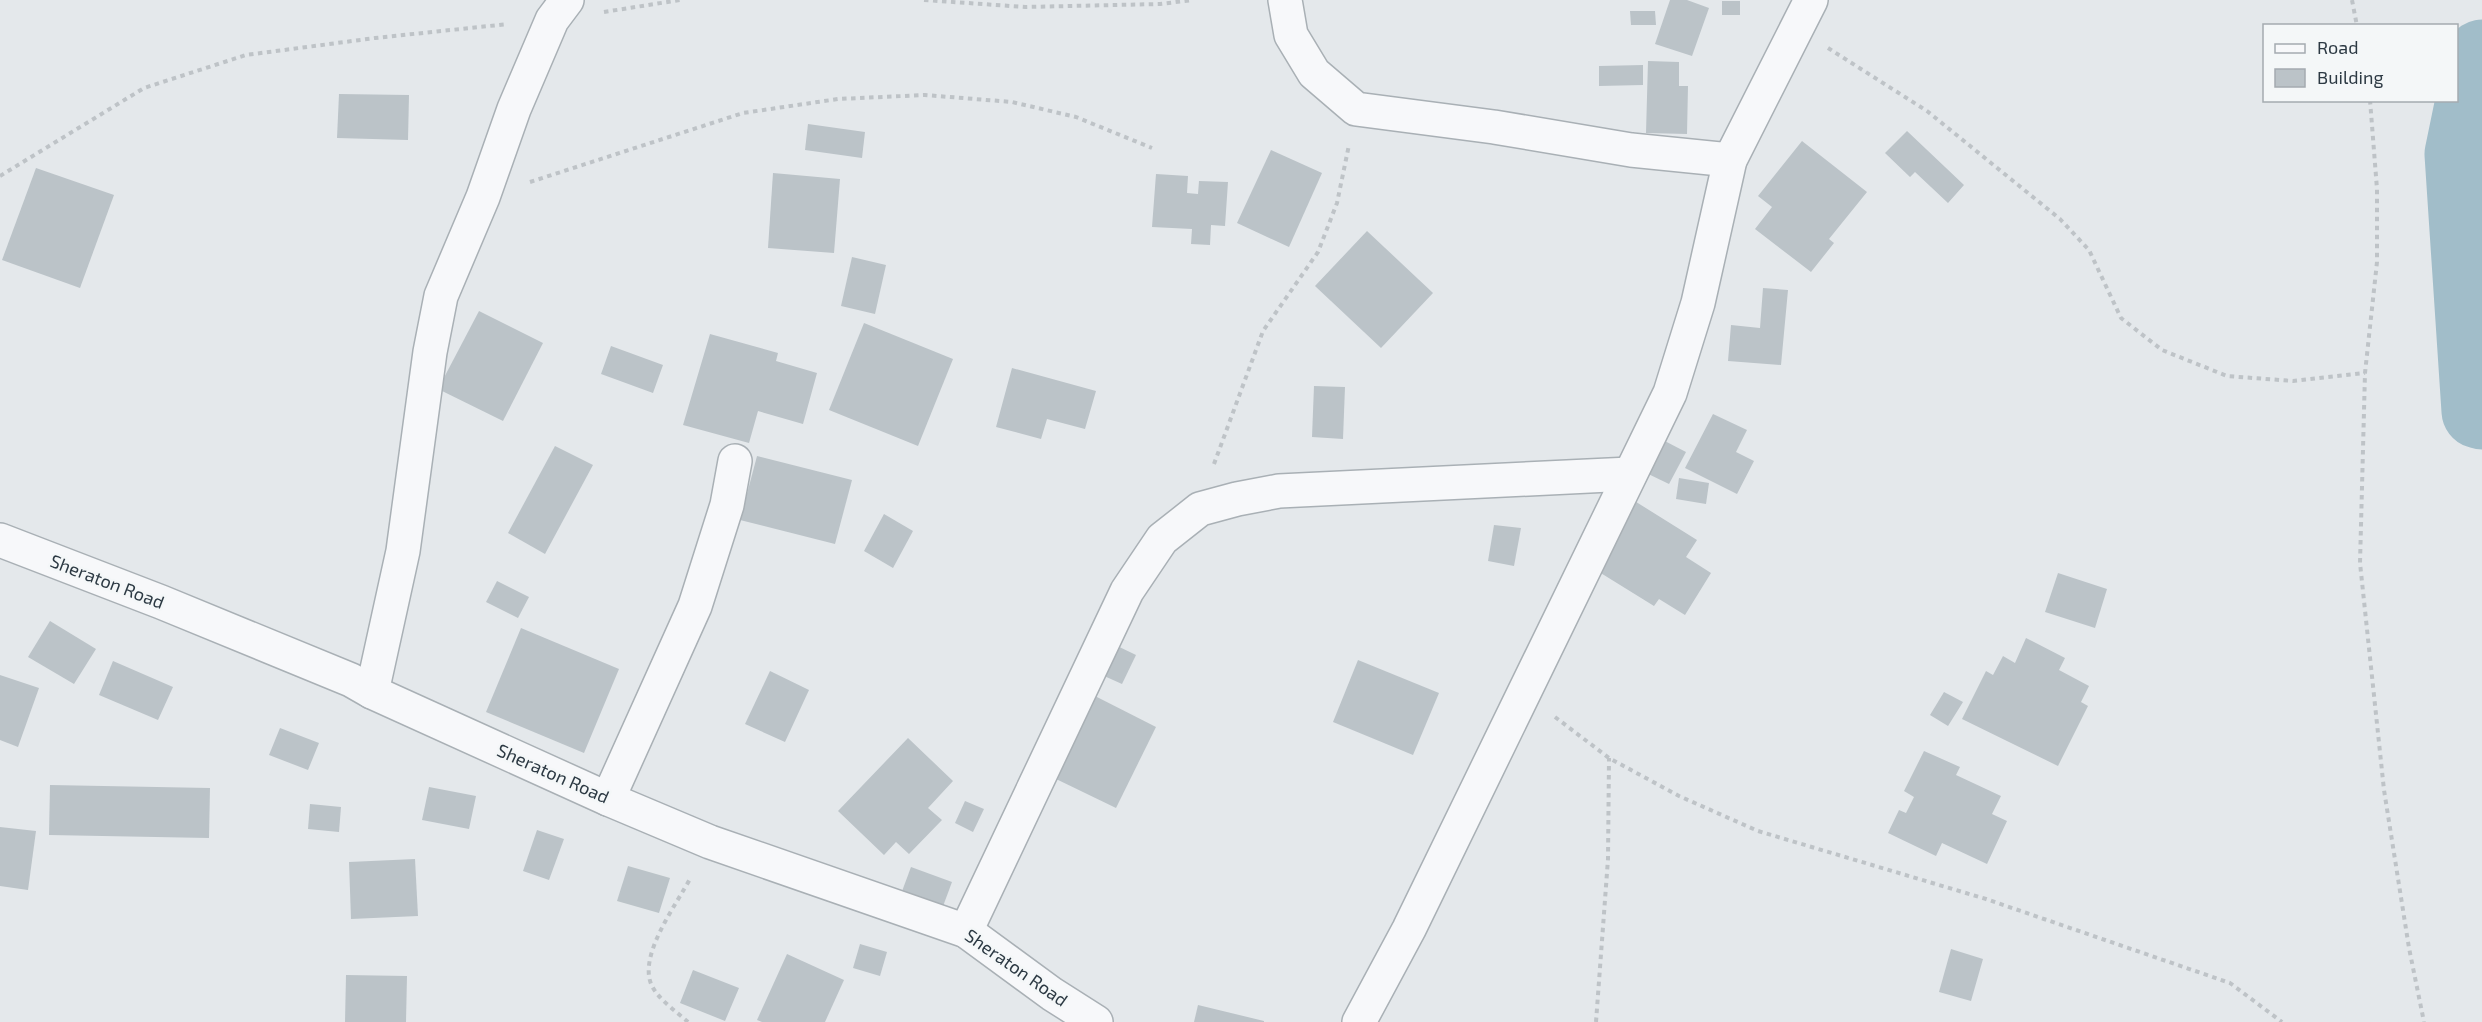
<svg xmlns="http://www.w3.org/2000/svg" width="2482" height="1022" viewBox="0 0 2482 1022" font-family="'Exo 2',sans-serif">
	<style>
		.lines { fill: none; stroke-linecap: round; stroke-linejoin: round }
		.river { stroke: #a1bdc9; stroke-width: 75 }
		.building { fill: #bbc3c8 }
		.minor-casing { stroke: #a9b0b5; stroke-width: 36 }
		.path { stroke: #bec3c7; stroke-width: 4; stroke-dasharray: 4.5 4.5; stroke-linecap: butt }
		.minor { stroke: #f7f8fa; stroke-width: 33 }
		.labels { text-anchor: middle; stroke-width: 5; stroke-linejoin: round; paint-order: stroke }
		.street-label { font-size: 18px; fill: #2c3943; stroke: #f4f7f8 }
	</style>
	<rect width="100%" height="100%" fill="#e4e8eb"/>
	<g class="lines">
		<polyline class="river" points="2482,57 2462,154 2479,411 2482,412"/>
	</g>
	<g class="building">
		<polygon points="1670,0 1687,0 1709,8 1692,56 1655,44"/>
		<rect x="1722" y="1" width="18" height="14"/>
		<polygon points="1630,11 1655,11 1656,25 1631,25"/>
		<polygon points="1648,61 1679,62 1679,86 1688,86 1687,134 1646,133"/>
		<polygon points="1643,65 1643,85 1599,86 1599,66"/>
		<polygon points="339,94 409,95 408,140 337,138"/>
		<polygon points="808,124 865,132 862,158 805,150"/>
		<polygon points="1907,131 1964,185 1948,203 1915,172 1910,177 1885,153"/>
		<polygon points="1802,141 1867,192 1829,239 1834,243 1811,272 1755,229 1772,207 1758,196"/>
		<polygon points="1271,150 1322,173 1289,247 1237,223"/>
		<polygon points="36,168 114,195 80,288 2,260"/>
		<polygon points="773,173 840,179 834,253 768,248"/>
		<polygon points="1156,174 1188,176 1187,193 1198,194 1199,181 1228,182 1225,226 1211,225 1210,245 1191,244 1192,229 1152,227"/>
		<polygon points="1367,231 1433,293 1381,348 1315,286"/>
		<polygon points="852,257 886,265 875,314 841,306"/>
		<polygon points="1763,288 1788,290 1781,365 1728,361 1731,325 1760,328"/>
		<polygon points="479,311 543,343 503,421 438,389"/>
		<polygon points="864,323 953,359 918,446 829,410"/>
		<polygon points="710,334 778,353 776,361 817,373 803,424 758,411 749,443 683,425"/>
		<polygon points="611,346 663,365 653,393 601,374"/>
		<polygon points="1012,368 1096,391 1085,429 1047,419 1041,439 996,427"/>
		<polygon points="1314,386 1345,387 1343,439 1312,437"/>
		<polygon points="1713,414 1747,430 1736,452 1754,461 1737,494 1685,468"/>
		<polygon points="1657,437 1686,452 1669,484 1640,470"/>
		<polygon points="555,446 593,465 545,554 508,533"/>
		<polygon points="757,456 852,480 835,544 740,520"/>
		<polygon points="1679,478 1709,483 1706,504 1676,499"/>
		<polygon points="1633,500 1697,540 1686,557 1711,573 1685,615 1659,599 1654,606 1591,567"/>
		<polygon points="884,514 913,531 893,568 864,551"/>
		<polygon points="1494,525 1521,528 1514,566 1488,561"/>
		<polygon points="2058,573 2107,589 2095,628 2045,612"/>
		<polygon points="497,581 529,597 518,618 486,602"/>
		<polygon points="50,621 96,649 74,684 28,657"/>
		<polygon points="521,628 619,669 584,753 486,712"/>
		<polygon points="2026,638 2065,658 2059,670 2089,686 2081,702 2088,706 2058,766 1962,719 1986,671 1993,675 2003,656 2015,663"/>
		<polygon points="1107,641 1136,655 1122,684 1093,671"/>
		<polygon points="1358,660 1439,693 1413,755 1333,722"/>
		<polygon points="113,661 173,687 158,720 99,695"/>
		<polygon points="770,671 809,690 785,742 745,724"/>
		<polygon points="0,675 39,688 18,747 0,740"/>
		<polygon points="1944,692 1963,702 1948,726 1930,715"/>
		<polygon points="1095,696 1156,727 1116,808 1054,778"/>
		<polygon points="280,728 319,743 308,770 269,755"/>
		<polygon points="908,738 953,781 928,808 942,820 909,854 896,842 884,855 838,811"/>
		<polygon points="1924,751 1960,767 1956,775 2001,796 1992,814 2007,821 1987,864 1942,843 1936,856 1888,833 1899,810 1906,813 1914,797 1904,791"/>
		<polygon points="50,785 210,788 209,838 49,835"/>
		<polygon points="429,787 476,796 469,829 422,820"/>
		<polygon points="965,801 984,809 973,832 955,823"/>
		<polygon points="310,804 341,807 339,832 308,829"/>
		<polygon points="0,827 36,831 28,890 0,886"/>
		<polygon points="537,830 564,839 549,880 523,871"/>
		<polygon points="415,859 418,916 351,919 349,862"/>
		<polygon points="628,866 670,878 659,913 617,901"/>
		<polygon points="911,867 952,882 942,909 901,894"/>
		<polygon points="860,944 887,952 880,976 853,968"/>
		<polygon points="1951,949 1983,959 1971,1001 1939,992"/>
		<polygon points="787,954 844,980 825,1022 762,1022 757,1020"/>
		<polygon points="693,970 739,988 725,1021 680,1003"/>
		<polygon points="346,975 407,976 406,1022 345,1022"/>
		<polygon points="1198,1005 1264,1021 1264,1022 1194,1022"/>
	</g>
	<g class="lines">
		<g class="minor-casing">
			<g id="minor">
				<polyline points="1285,0 1291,35 1314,73 1356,109 1494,127 1631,150 1730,160"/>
				<polyline points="0,540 161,602 351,680 372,692 608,799 710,842 966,931 1052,994 1096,1022"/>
				<polyline points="372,692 403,551 430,352 441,296 483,197 514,109 552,20 567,0"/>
				<polyline points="608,799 695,606 727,505 735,461"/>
				<polyline points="966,931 1127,591 1162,539 1200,509 1237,499 1279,491 1630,474"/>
				<polyline points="1359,1022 1409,929 1670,393 1698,303 1730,160 1811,0"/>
			</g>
		</g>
		<g class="path">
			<polyline points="924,0 1025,7 1160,4 1193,0"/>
			<polyline points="2352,0 2357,26"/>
			<polyline points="604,12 680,0"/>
			<polyline points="1828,48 1927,111 2060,219 2089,250 2121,318 2162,350 2227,376 2293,381 2365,373"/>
			<polyline points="2370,100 2377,189 2377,262 2365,373 2360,563 2384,790 2409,948 2424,1022"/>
			<polyline points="0,176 144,88 246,55 375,38 508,24"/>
			<polyline points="530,182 743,113 838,99 925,95 1012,102 1076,117 1152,148"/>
			<polyline points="1214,464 1263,331 1318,252 1337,203 1349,145"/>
			<polyline points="1555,717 1609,758 1679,796 1758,831 1986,899 2230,983 2282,1022"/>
			<path d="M 688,1022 C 677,1012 659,1000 652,986 C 637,956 677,904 691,877"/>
			<polyline points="1596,1022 1608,859 1609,758"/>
		</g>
		<use href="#minor" class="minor"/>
	</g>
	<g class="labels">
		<g class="street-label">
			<text transform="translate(107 582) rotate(21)" y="6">Sheraton Road</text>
			<text transform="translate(553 774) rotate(24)" y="6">Sheraton Road</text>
			<text transform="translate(1016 968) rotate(35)" y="6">Sheraton Road</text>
		</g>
	</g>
	<rect x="2263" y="24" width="195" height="78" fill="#f4f7f8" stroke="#a4abb0" stroke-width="1.5"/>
	<rect x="2275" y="44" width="30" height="9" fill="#f7f8fa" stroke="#a4abb0" stroke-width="1.5"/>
	<text x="2317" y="54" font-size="18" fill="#2c3943">Road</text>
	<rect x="2275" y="69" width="30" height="18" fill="#bbc3c8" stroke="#a4abb0" stroke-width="1.5"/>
	<text x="2317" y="84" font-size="18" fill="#2c3943">Building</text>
</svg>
